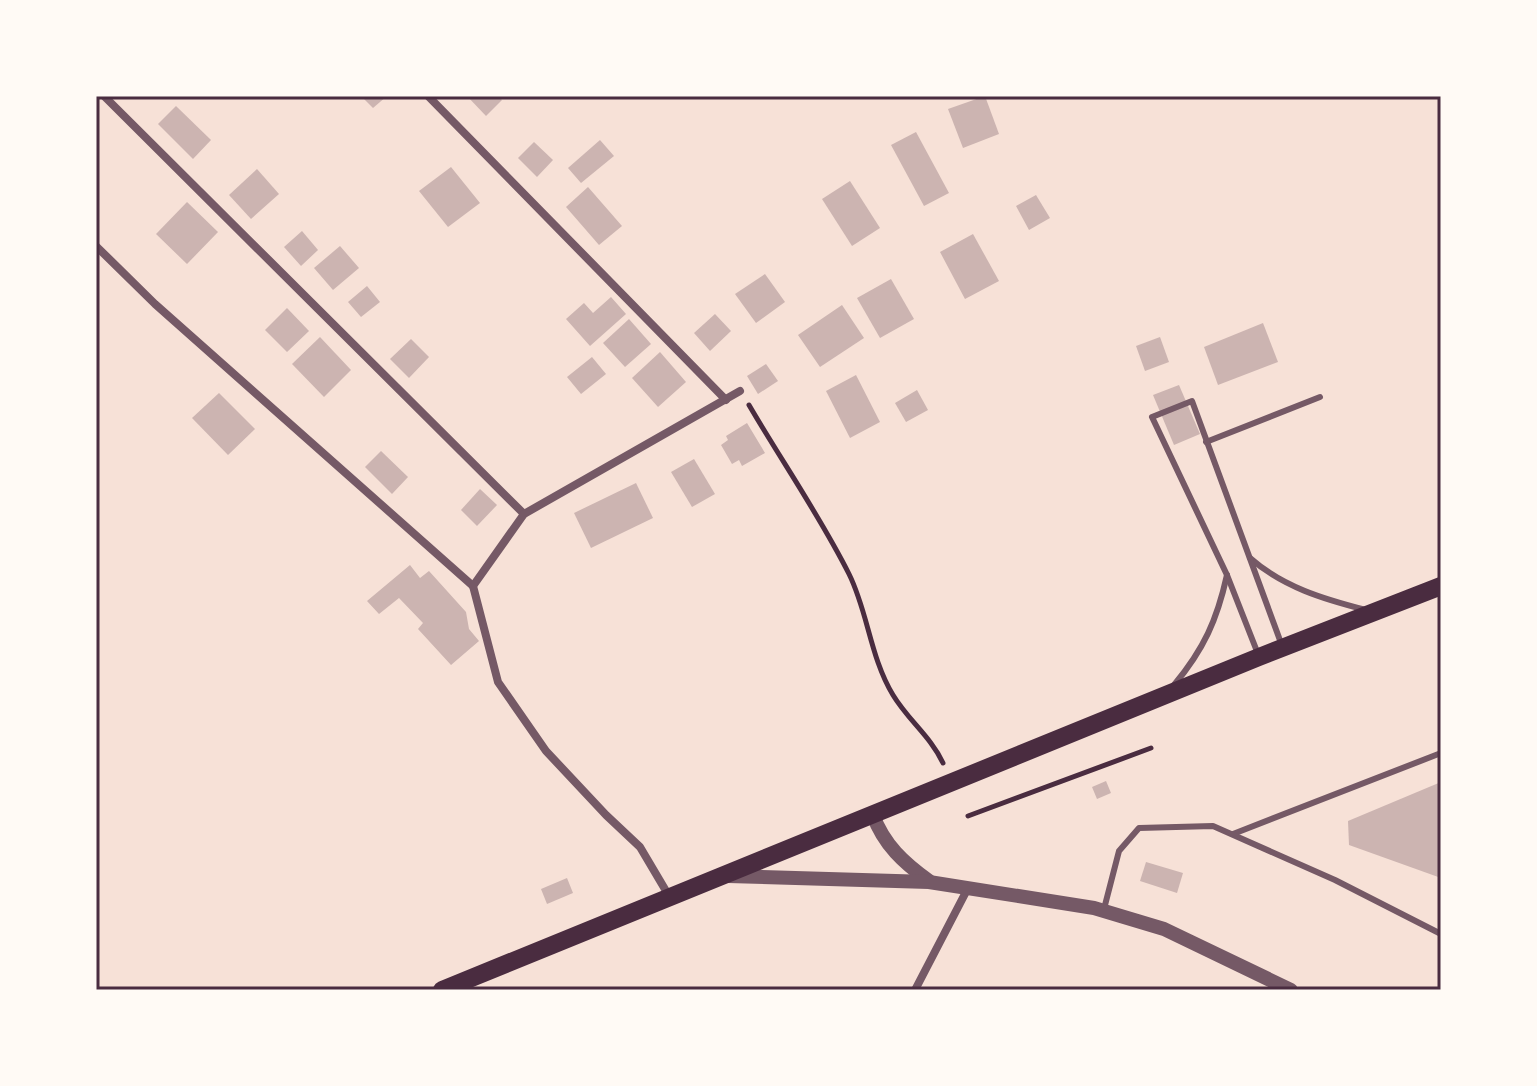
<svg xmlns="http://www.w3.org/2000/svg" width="1537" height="1086" viewBox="0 0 1537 1086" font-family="Rubik,sans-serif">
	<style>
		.building { fill: #ccb4b1 }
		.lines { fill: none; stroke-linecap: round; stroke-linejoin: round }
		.path { stroke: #4a2c40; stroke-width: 5 }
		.service { stroke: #755966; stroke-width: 6 }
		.minor { stroke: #755966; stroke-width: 8 }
		.tertiary { stroke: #755966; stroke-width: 14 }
		.primary { stroke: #4a2c40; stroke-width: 18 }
		.neatline { fill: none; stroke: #4a2c40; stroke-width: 3 }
	</style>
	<rect width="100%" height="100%" fill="#f7e1d7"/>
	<g class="building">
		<polygon points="361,96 387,96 373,108"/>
		<polygon points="467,96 498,96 502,100 486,116"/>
		<polygon points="985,96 999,134 963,148 948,109"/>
		<polygon points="176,106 211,140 193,159 158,124"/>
		<polygon points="916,132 949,193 924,206 891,145"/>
		<polygon points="600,140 614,156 581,183 568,168"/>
		<polygon points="534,142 553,160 537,177 518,158"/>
		<polygon points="451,167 480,203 448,227 419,191"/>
		<polygon points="257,169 279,194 251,219 229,195"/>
		<polygon points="850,181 880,228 852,246 822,199"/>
		<polygon points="588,187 622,226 599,245 566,207"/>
		<polygon points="1036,195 1050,218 1029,230 1016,206"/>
		<polygon points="187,202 218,232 187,264 156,234"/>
		<polygon points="302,231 318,250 301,266 284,247"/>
		<polygon points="973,234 999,281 965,299 940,252"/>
		<polygon points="340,246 359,268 333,290 314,268"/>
		<polygon points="765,274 785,302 756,323 735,294"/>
		<polygon points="891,279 914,319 880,338 857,298"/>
		<polygon points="367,286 380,302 361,317 348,302"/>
		<polygon points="611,297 626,314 590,346 566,319 584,303 593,313"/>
		<polygon points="842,305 864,338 820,367 798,335"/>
		<polygon points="287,308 309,331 287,352 265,330"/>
		<polygon points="715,314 731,331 710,351 694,333"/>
		<polygon points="629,319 651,344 625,367 603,343"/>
		<polygon points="1263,323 1278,362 1218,385 1204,347"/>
		<polygon points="320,337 351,370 324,397 292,364"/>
		<polygon points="1160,337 1169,362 1145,371 1136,346"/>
		<polygon points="411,339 429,357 409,378 390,359"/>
		<polygon points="660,352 686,382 658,407 632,378"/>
		<polygon points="592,357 606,374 581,394 567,377"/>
		<polygon points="766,364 778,381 758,394 747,376"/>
		<polygon points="856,375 880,422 850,438 826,391"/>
		<polygon points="1179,385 1200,434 1174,445 1153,395"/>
		<polygon points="917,390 928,410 906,422 895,403"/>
		<polygon points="219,393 255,429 228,455 192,418"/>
		<polygon points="747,423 765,453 742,466 739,460 732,464 721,445 728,440 726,436"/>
		<polygon points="381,451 408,477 392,494 365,467"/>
		<polygon points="694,459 715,494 692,507 671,472"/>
		<polygon points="636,483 653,518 591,548 574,513"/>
		<polygon points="480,489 497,505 477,526 461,510"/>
		<polygon points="410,565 420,578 429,571 466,612 469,629 479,641 451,665 418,629 423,623 399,598 379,614 367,601"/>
		<polygon points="1106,781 1111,793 1097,799 1092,787"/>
		<polygon points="1441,782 1441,878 1349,845 1348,821"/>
		<polygon points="1146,862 1183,873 1177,893 1140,881"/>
		<polygon points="567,878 573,893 547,904 541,889"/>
	</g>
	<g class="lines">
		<g class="path">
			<path d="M 749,405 C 781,460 820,516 849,574 C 868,612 870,657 893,695 C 908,720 931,737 943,763"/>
			<polyline points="968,816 1151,748"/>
		</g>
		<g class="service">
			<polyline points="1206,442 1320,397"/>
			<path d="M 1250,558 C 1283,587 1323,599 1366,610"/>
			<polyline points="1258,654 1227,575 1152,417 1192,401 1281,643"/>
			<path d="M 1174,685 C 1204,649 1217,620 1227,575"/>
			<polyline points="1233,834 1441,753"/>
			<polyline points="1104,909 1119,851 1139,828 1213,826 1335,880 1441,934"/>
		</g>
		<g class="minor">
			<polyline points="104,96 524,514"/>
			<polyline points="428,96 726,400"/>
			<polyline points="96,246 155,304 473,586"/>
			<polyline points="669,896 640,847 606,815 546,751 498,682 473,586 524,514 740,391"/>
			<polyline points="915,990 968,888"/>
		</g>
		<g class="tertiary">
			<path d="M 873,815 C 884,845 904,863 929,881"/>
			<polyline points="728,876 929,882 1094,908 1164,929 1291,990"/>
		</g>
		<polyline class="primary" points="442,990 1259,657 1441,586"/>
	</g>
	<rect width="1537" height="1086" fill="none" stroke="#fffaf5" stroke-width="196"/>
	<rect x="98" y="98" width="1341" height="890" class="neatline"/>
</svg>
